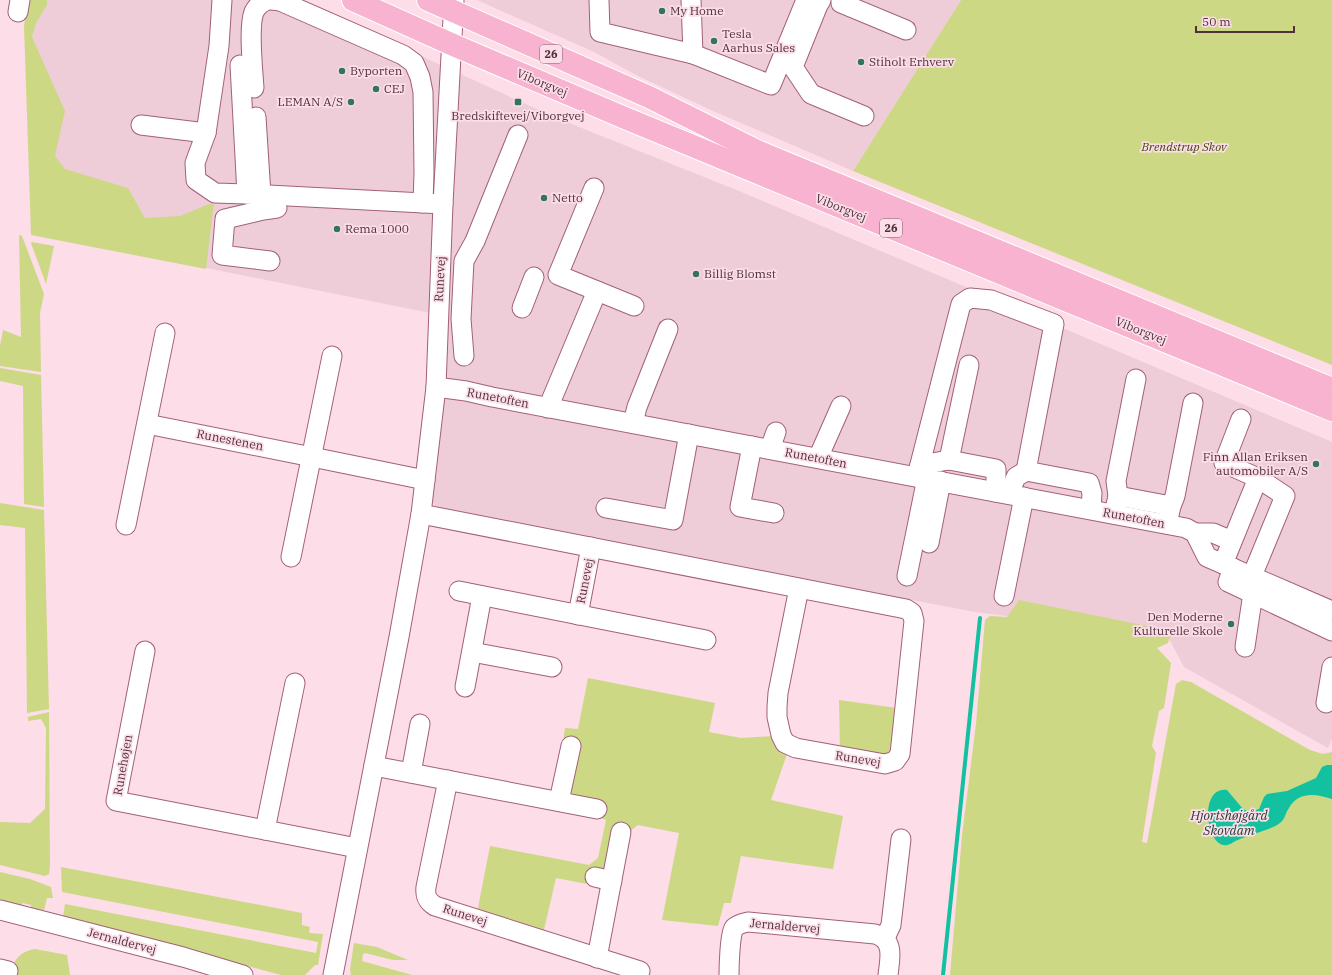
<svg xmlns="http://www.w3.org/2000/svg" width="1332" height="975" viewBox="0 0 1332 975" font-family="'IBM Plex Serif',serif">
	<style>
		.built { fill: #eecdd9 }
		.green { fill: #cdd884 }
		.water { fill: #13c1a1 }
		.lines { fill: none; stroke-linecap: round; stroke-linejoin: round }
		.stream { stroke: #13c1a1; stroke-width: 4 }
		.minor-casing { stroke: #a35f7a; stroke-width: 21 }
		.major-casing { stroke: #fff; stroke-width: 24 }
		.minor { stroke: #fff; stroke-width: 19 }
		.major { stroke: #f7b3cf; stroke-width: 22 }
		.poi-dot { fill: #327363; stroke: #fcdde8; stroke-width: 1.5 }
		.labels { text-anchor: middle; stroke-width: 3.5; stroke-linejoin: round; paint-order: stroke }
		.shield { fill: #fcdde8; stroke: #836570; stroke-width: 1 }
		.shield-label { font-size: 11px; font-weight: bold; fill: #4f313d }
		.poi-label { font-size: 12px; fill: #4f313d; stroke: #fcdde8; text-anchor: start }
		.street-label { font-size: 12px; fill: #4f313d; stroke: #fcdde8 }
		.park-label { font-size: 12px; font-style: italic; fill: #404508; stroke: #fcdde8 }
		.water-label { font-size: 13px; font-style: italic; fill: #1c3a32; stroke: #fcdde8 }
	</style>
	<rect width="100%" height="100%" fill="#fcdde8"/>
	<g class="built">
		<polygon points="31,0 299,0 554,117 739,191 1332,442 1332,739 1328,748 1184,667 1168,637 975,612 438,509 431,501 445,316 38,234"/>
		<polygon points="477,0 961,0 853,171 713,111 638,76 594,52"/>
	</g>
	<g class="green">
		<polygon points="28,0 47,0 47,5 36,23 32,37 65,111 55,156 65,169 128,188 145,218 180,216 214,202 206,269 31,235 24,26"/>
		<polygon points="961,0 1332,0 1332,365 853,171"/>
		<polygon points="19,235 22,236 44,294 40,313 41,372 0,366 0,346 3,330 21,337"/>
		<polygon points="32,242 54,246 46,284 31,243"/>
		<polygon points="0,368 41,375 44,507 24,504 23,386 0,381"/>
		<polygon points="0,503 44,510 49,709 27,713 25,528 0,525"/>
		<polygon points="1019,600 1172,631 1168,643 1157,648 1171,663 1164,708 1159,711 1152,746 1156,753 1142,842 1147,843 1176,684 1182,680 1191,682 1310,750 1323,754 1332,752 1332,975 950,975 962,836 976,724 985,620 990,616 1007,617"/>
		<polygon points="588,678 715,703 709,732 741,738 772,736 787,754 771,800 843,816 833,869 741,856 731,903 724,903 718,926 662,920 679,833 638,825 629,832 607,872 592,885 556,878 543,934 477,913 490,846 589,865 598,858 606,820 599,817 575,797 568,788 563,741 565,728 578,729"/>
		<polygon points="839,700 897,708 892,758 840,749"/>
		<polygon points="49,712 50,867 49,874 45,876 0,865 0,822 30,823 45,809 46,728 41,719 28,721 28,717"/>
		<polygon points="61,867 302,913 302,925 310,927 309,933 323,934 318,965 315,965 305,975 281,975 63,917 65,904 316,953 318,942 62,892"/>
		<polygon points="0,872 30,879 51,887 53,898 47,898 44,910 31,908 31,905 22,903 22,905 17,904 16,906 0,902"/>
		<polygon points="354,943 377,947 408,960 393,960 365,953 363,954 362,961 412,975 351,975 350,969"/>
		<path d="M 35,949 L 67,955 L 70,975 L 10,975 C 14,959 19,952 35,949 Z"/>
	</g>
	<path class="water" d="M 1327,765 L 1332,765 L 1332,799 C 1316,794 1299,791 1289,808 C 1285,813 1286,818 1280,823 C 1273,829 1248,835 1238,840 C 1234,841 1230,845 1227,845 C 1206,849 1198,786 1227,790 L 1243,809 L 1250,812 L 1259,809 L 1264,797 L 1267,794 L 1287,791 L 1316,778 L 1322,767 Z"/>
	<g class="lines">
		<polyline class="stream" points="943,975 980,618"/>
		<g class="minor-casing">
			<g id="minor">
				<polyline points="272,0 280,1 403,55 414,63 420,77 423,92 424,173 423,203"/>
				<polyline points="599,0 600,32 693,54 771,85 806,0"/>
				<polyline points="691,0 693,54"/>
				<polyline points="821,0 818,5 793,67 811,94 864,116"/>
				<polyline points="841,0 841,3 906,30"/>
				<polyline points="18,12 20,0"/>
				<polyline points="240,65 247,194 443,204"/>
				<path d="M 254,88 C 253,71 248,27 254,12 C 257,6 262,2 268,0"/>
				<polyline points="256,117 261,195"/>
				<polyline points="141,125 206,133 219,46 222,0"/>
				<polyline points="206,133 195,163 196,180 215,193 247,194"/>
				<polyline points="594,188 558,275 634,306"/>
				<polyline points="270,261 222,255 225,219 263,210 277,208"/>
				<polyline points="522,308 534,277"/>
				<polyline points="464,356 461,319 464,261 475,241 518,135"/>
				<polyline points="436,387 466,391 492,397 1186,528 1195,533 1207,557 1332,611"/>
				<polyline points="548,408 597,291"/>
				<polyline points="633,423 637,407 668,329"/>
				<polyline points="147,424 312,457 425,480"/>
				<polyline points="752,446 740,507 774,513"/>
				<polyline points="770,449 776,432"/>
				<polyline points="818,458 841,406"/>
				<polyline points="949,460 969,365"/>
				<polyline points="920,465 949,460 996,469 996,492"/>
				<polyline points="917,476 961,304 970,298 991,300 1054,324 1026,471"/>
				<polyline points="1009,494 1016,477 1026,471 1089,483 1092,493 1091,509"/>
				<polyline points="1118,496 1171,506"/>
				<polyline points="606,508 673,520 689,434"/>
				<polyline points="421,514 906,609 912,613 914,621 900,754 895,761 885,764 796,748 785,743 781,735 777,717 777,707 778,693 799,588"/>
				<polyline points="1114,514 1118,496 1116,481 1136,379"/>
				<polyline points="1167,524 1171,506 1175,496 1193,403"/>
				<polyline points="126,525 165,333"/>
				<polyline points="1195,533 1213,533 1232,541"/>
				<polyline points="929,543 941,481"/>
				<polyline points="291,557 332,356"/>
				<polyline points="1223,564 1258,478 1224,463 1241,419"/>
				<polyline points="1233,568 1228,582 1332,631"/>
				<polyline points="907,576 927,478"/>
				<polyline points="1252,576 1285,496 1258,478"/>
				<polyline points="459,591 706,640"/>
				<polyline points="1004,596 1024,497"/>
				<polyline points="578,615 591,547"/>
				<polyline points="1245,647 1253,593"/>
				<polyline points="145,651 116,801 357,848"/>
				<polyline points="472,652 552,667"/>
				<polyline points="465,687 482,596"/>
				<polyline points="1326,703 1332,667"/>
				<polyline points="374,766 597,809"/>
				<polyline points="411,773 420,724"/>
				<path d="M 448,780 L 426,887 C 425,896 427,901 435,906 L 640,971"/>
				<polyline points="559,801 571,746"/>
				<polyline points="265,830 295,683"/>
				<polyline points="595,877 612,881"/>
				<polyline points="0,910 183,957 243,975"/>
				<polyline points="885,938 891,925 901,839"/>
				<polyline points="597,958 621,832"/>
				<polyline points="0,969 8,971"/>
				<polyline points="333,975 399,637 421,514 436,387 443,204 454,0"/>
				<path d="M 729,975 C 729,966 730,933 734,928 C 738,924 743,923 748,922 L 875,934 C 895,940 890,958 888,975"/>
			</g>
		</g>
		<g class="major-casing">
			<g id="major">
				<polyline points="353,0 451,44 625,118 1332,410"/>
				<polyline points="428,0 649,97 757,151 1332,389"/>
			</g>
		</g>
		<use href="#minor" class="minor"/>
		<use href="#major" class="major"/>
	</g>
	<g class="poi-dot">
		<circle cx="662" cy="11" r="4"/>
		<circle cx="714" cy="41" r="4"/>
		<circle cx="861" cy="62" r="4"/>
		<circle cx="342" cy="71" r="4"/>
		<circle cx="376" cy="89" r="4"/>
		<circle cx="351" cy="102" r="4"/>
		<rect x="514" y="98" width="8" height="8" rx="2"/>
		<circle cx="544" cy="198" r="4"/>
		<circle cx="337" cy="229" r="4"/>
		<circle cx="696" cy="274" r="4"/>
		<circle cx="1316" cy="464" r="4"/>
		<circle cx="1231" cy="624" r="4"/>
	</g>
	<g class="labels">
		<g class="shield">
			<rect x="540" y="45" width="22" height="18" rx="3"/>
			<rect x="880" y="219" width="22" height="18" rx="3"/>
		</g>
		<g class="shield-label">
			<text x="551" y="58">26</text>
			<text x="891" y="232">26</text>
		</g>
		<g class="poi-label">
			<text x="670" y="15">My Home</text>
			<text x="722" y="38">Tesla<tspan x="722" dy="14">Aarhus Sales</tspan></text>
			<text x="869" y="66">Stiholt Erhverv</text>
			<text x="350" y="75">Byporten</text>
			<text x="384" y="93">CEJ</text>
			<text x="343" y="106" text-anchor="end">LEMAN A/S</text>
			<text x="518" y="120" text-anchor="middle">Bredskiftevej/Viborgvej</text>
			<text x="552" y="202">Netto</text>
			<text x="345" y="233">Rema 1000</text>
			<text x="704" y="278">Billig Blomst</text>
			<text x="1308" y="461" text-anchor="end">Finn Allan Eriksen<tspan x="1308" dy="14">automobiler A/S</tspan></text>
			<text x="1223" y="621" text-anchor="end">Den Moderne<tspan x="1223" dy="14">Kulturelle Skole</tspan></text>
		</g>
		<g class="street-label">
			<text transform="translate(542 83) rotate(23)" y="4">Viborgvej</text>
			<text transform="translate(841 208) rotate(22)" y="4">Viborgvej</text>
			<text transform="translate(440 279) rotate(-87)" y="4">Runevej</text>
			<text transform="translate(1141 331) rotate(22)" y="4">Viborgvej</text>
			<text transform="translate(498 398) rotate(11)" y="4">Runetoften</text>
			<text transform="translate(230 440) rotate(11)" y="4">Runestenen</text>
			<text transform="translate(816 458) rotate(11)" y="4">Runetoften</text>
			<text transform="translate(1134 518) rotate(11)" y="4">Runetoften</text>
			<text transform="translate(585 581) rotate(-79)" y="4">Runevej</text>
			<text transform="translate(858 759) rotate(9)" y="4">Runevej</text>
			<text transform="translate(123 765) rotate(-80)" y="4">Runehøjen</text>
			<text transform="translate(465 915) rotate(18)" y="4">Runevej</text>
			<text transform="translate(785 926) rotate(5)" y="4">Jernaldervej</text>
			<text transform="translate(122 941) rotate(15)" y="4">Jernaldervej</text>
		</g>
		<g class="park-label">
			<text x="1184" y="151">Brendstrup Skov</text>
		</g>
		<g class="water-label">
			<text x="1229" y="820">Hjortshøjgård<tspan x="1229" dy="15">Skovdam</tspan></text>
		</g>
	</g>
	<path d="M1196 26v6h98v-6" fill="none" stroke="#4f313d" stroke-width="2"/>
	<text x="1202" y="26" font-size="12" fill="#4f313d" stroke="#fcdde8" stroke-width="3" paint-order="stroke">50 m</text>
</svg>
